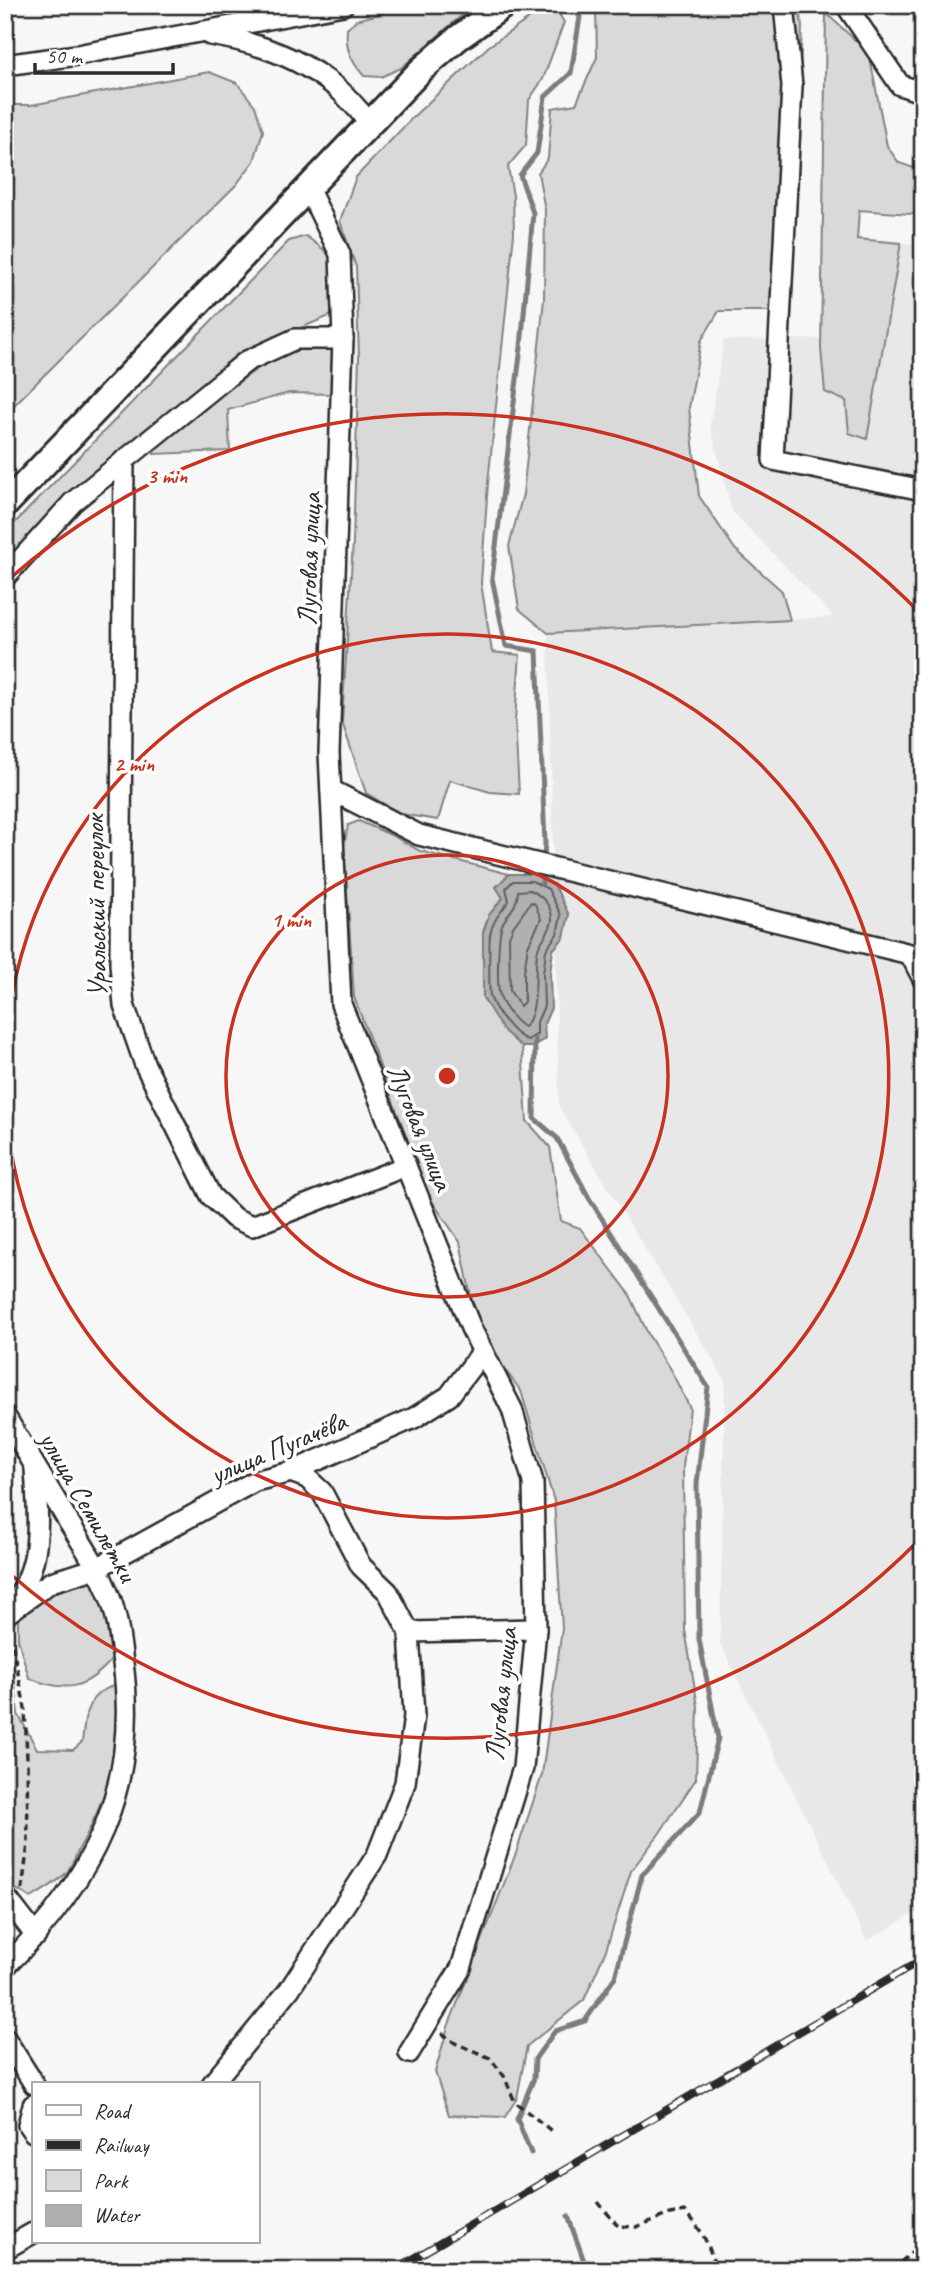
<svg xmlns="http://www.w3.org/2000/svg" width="928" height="2275" viewBox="0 0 928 2275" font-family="Caveat,sans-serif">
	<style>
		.built { fill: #e8e8e8 }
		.green { fill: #d9d9d9; stroke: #828282; stroke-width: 2 }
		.water { fill: #b0b0b0; stroke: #7b7b7b; stroke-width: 2 }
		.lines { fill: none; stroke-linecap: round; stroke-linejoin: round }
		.shore { stroke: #606060; stroke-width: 2 }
		.stream { stroke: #7b7b7b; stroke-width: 5 }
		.minor-casing { stroke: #2b2b2b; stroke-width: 24 }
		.major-casing { stroke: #2b2b2b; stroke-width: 30 }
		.path { stroke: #2b2b2b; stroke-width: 3.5; stroke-dasharray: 7 5; stroke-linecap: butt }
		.minor { stroke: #fff; stroke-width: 19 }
		.major { stroke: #fff; stroke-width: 24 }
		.rail-casing { stroke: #2b2b2b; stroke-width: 8 }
		.rail { stroke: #fff; stroke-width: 5; stroke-dasharray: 16; stroke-linecap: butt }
		.ring { fill: none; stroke: #c8321e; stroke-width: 3.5 }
		.labels { text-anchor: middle; stroke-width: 7; stroke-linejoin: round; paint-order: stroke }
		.street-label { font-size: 28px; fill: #2b2b2b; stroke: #fff }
		.centre { fill: #c8321e; stroke: #fff; stroke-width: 3.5 }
		.ring-label { font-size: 21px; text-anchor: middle; font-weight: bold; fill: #c8321e; stroke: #fff; stroke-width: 7; stroke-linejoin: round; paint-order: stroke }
	</style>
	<rect width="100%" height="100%" fill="#f7f7f7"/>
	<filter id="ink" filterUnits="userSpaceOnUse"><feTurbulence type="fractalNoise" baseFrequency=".0143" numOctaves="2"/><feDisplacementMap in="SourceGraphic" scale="14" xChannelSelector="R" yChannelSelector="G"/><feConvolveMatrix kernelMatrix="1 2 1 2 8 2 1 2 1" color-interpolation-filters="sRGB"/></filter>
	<g filter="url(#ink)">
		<polygon class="built" points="857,239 923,245 923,1908 867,1941 720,1643 725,1380 559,1107 548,633 834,617 732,511 710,425 724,340 820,339"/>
		<g class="green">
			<path d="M 415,5 L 462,5 L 462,15 L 401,68 L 381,77 L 364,76 C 351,61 345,49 347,29 L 356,20 Z"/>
			<polygon points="549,5 553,5 564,22 543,79 529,100 526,145 508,166 513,196 514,233 488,483 481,583 492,652 520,655 515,720 519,794 490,792 450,780 438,820 401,814 366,793 342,722 353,542 359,358 356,267 340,221 356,177 414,116 489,46"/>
			<polygon points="593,5 799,5 802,26 790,296 769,311 719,311 701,341 689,408 699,496 735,549 782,591 790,620 548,633 519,609 509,546 523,494 544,299 545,210 538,173 548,158 552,108 576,104 597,57 596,10"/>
			<polygon points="826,13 869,53 887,146 899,163 923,171 923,215 859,210 857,239 901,243 867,439 849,433 846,401 825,392 821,349"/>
			<polygon points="209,72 237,83 255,106 263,131 254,161 236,185 5,414 5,105 31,105"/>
			<polygon points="306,236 328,253 338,285 332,315 237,354 145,433 5,568 5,533 289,241"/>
			<polygon points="297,349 335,349 331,394 289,393 228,410 230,451 154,454 158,440 264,364"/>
			<polygon points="359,821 393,836 420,851 509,874 497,887 503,898 489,915 483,933 484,959 502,1029 522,1047 527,1121 550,1147 561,1221 580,1228 629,1293 649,1336 671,1371 690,1408 683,1467 685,1630 698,1707 696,1779 659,1834 631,1871 606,1950 584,2000 527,2046 517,2098 505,2117 449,2115 435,2072 448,2027 516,1853 542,1775 562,1628 554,1501 521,1391 489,1349 472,1302 460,1242 429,1197 354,997 344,846 348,825"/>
			<path d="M 90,1575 C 104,1601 111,1629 113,1658 C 86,1690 66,1693 29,1678 L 18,1639 L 18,1615 L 40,1595 Z"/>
			<path d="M 5,1637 L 13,1666 L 18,1714 L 37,1749 L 73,1750 L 82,1742 L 85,1718 L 93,1699 L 100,1692 L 116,1684 C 126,1737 105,1804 79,1849 C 75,1857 72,1867 66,1873 C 57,1883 42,1891 31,1898 L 13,1887 L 5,1879 Z"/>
		</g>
		<polygon class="water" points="509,874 534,874 554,884 569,915 564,937 553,950 550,974 551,1008 544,1024 545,1039 531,1047 522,1047 502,1029 483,998 483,933 489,915 503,898 496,887"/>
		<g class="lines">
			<g class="shore">
				<path d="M 513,881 L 532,881 L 548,889 L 561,915 L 557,934 L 546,950 L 543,974 L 544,1006 L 537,1022 L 537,1034 L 528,1040 C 515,1037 493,1009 490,995 C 489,989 489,942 490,935 C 492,921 501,912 509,901 L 506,888 Z"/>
				<path d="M 530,890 C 541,895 552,905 552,919 C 552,932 539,940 537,953 C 534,974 539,1014 524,1027 C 514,1021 501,1004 499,992 C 497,979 498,936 502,925 C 508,912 518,907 518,891 Z"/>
				<polygon points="531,902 535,904 541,919 528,946 524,972 524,1002 520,1006 510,991 509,937 513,927"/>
			</g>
			<g class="stream">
				<polyline points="542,883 545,843 537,651 506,646 492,578 521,347 533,213 520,175 537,153 545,97 571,73 580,17 571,5"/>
				<polyline points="531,2153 517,2119 534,2078 535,2059 555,2031 585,2021 615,1977 642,1875 700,1812 718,1738 699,1639 697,1484 708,1387 589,1198 557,1138 534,1118 535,1039"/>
				<polyline points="568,2216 584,2261 580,2270"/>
			</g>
			<g class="minor-casing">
				<g id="minor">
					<polyline points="784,5 792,86 773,460 923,490"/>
					<polyline points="846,5 900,85 921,92"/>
					<path d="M 210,35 C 256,42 299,57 336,87 C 348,97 359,111 370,123"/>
					<polyline points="5,65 77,55 343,5"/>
					<polyline points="308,188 340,254 343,339 329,753 341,1004 471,1328 512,1409 533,1482 536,1629 523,1768 461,1968 409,2053"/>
					<polyline points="124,460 120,964 124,1005 145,1065 211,1196 234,1218 252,1226 406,1166"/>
					<polyline points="5,577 73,502 247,361 295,339 343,339"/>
					<polyline points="331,790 419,835 910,954 923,979"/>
					<path d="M 5,1416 C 26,1451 47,1486 68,1521 C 83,1545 99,1569 109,1595 C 118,1617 120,1640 123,1663 C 140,1788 93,1880 5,1967"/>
					<path d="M 13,1605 C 44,1562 38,1519 35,1469"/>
					<polyline points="5,1615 51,1582 97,1568 255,1481 291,1472 414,1418 449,1396 483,1351"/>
					<polyline points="409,1632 536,1629"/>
					<polyline points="5,1896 36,1936"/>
					<polyline points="5,2038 34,2084"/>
					<polyline points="212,2084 289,1990 377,1855 405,1783 414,1716 409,1632 388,1592 361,1566 322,1492 307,1478 291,1472"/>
					<polyline points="33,2105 28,2125 33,2132"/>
					<polyline points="5,2249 33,2233"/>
				</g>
			</g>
			<g class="major-casing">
				<polyline id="major" points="5,505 421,70 458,38 504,5"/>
			</g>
			<g class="path">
				<polyline points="10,1633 25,1708 27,1759 28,1844 22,1890"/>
				<polyline points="442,2033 455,2043 490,2058 504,2076 515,2102 554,2133"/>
				<path d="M 598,2202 L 618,2226 L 636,2227 L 670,2214 L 685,2211 C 701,2229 711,2246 715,2270"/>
				<polyline points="892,2270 923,2242"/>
			</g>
			<use href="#minor" class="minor"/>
			<use href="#major" class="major"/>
			<g class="rail-casing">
				<polyline id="rail" points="394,2270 923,1959"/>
			</g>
			<use href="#rail" class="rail"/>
		</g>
	</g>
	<g class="ring">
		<circle cx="447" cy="1076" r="221"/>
		<path d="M5 1061A442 442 0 1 1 5 1091"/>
		<path d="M919 1540A662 662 0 0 1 8 1572M8 580A662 662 0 0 1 919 612"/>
	</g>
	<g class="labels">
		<g class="street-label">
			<text transform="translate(308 559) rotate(-88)" y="10">Луговая улица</text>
			<text transform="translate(95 906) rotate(-91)" y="10">Уральский переулок</text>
			<text transform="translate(421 1127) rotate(68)" y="10">Луговая улица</text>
			<text transform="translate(278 1447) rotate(-23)" y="10">улица Пугачёва</text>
			<text transform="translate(89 1506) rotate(60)" y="10">улица Семилетки</text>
			<text transform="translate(500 1694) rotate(-84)" y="10">Луговая улица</text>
		</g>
	</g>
	<circle cx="447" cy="1076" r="10" class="centre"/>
	<g class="ring-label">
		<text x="167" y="483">3 min</text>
		<text x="134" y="771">2 min</text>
		<text x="291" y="927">1 min</text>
	</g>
	<rect width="928" height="2275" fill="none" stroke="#fff" stroke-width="28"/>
	<rect x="14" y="14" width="900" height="2247" fill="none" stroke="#2b2b2b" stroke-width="2.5" filter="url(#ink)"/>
	<rect x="32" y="2082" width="228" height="161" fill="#ffffff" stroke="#aaaaaa" stroke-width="2"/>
	<rect x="46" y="2105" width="35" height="10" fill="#ffffff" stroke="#aaaaaa" stroke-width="2"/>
	<text x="94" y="2118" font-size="21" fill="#2b2b2b">Road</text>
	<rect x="46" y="2140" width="35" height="10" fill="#2b2b2b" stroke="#aaaaaa" stroke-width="2"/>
	<text x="94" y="2152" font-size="21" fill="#2b2b2b">Railway</text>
	<rect x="46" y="2170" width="35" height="21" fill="#d9d9d9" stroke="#aaaaaa" stroke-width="2"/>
	<text x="94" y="2188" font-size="21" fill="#2b2b2b">Park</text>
	<rect x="46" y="2205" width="35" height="21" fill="#b0b0b0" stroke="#aaaaaa" stroke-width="2"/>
	<text x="94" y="2222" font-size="21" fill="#2b2b2b">Water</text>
	<path d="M35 63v10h138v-10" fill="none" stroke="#2b2b2b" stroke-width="3.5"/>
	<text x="46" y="63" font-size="21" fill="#2b2b2b" stroke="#ffffff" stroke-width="5" paint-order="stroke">50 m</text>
</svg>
